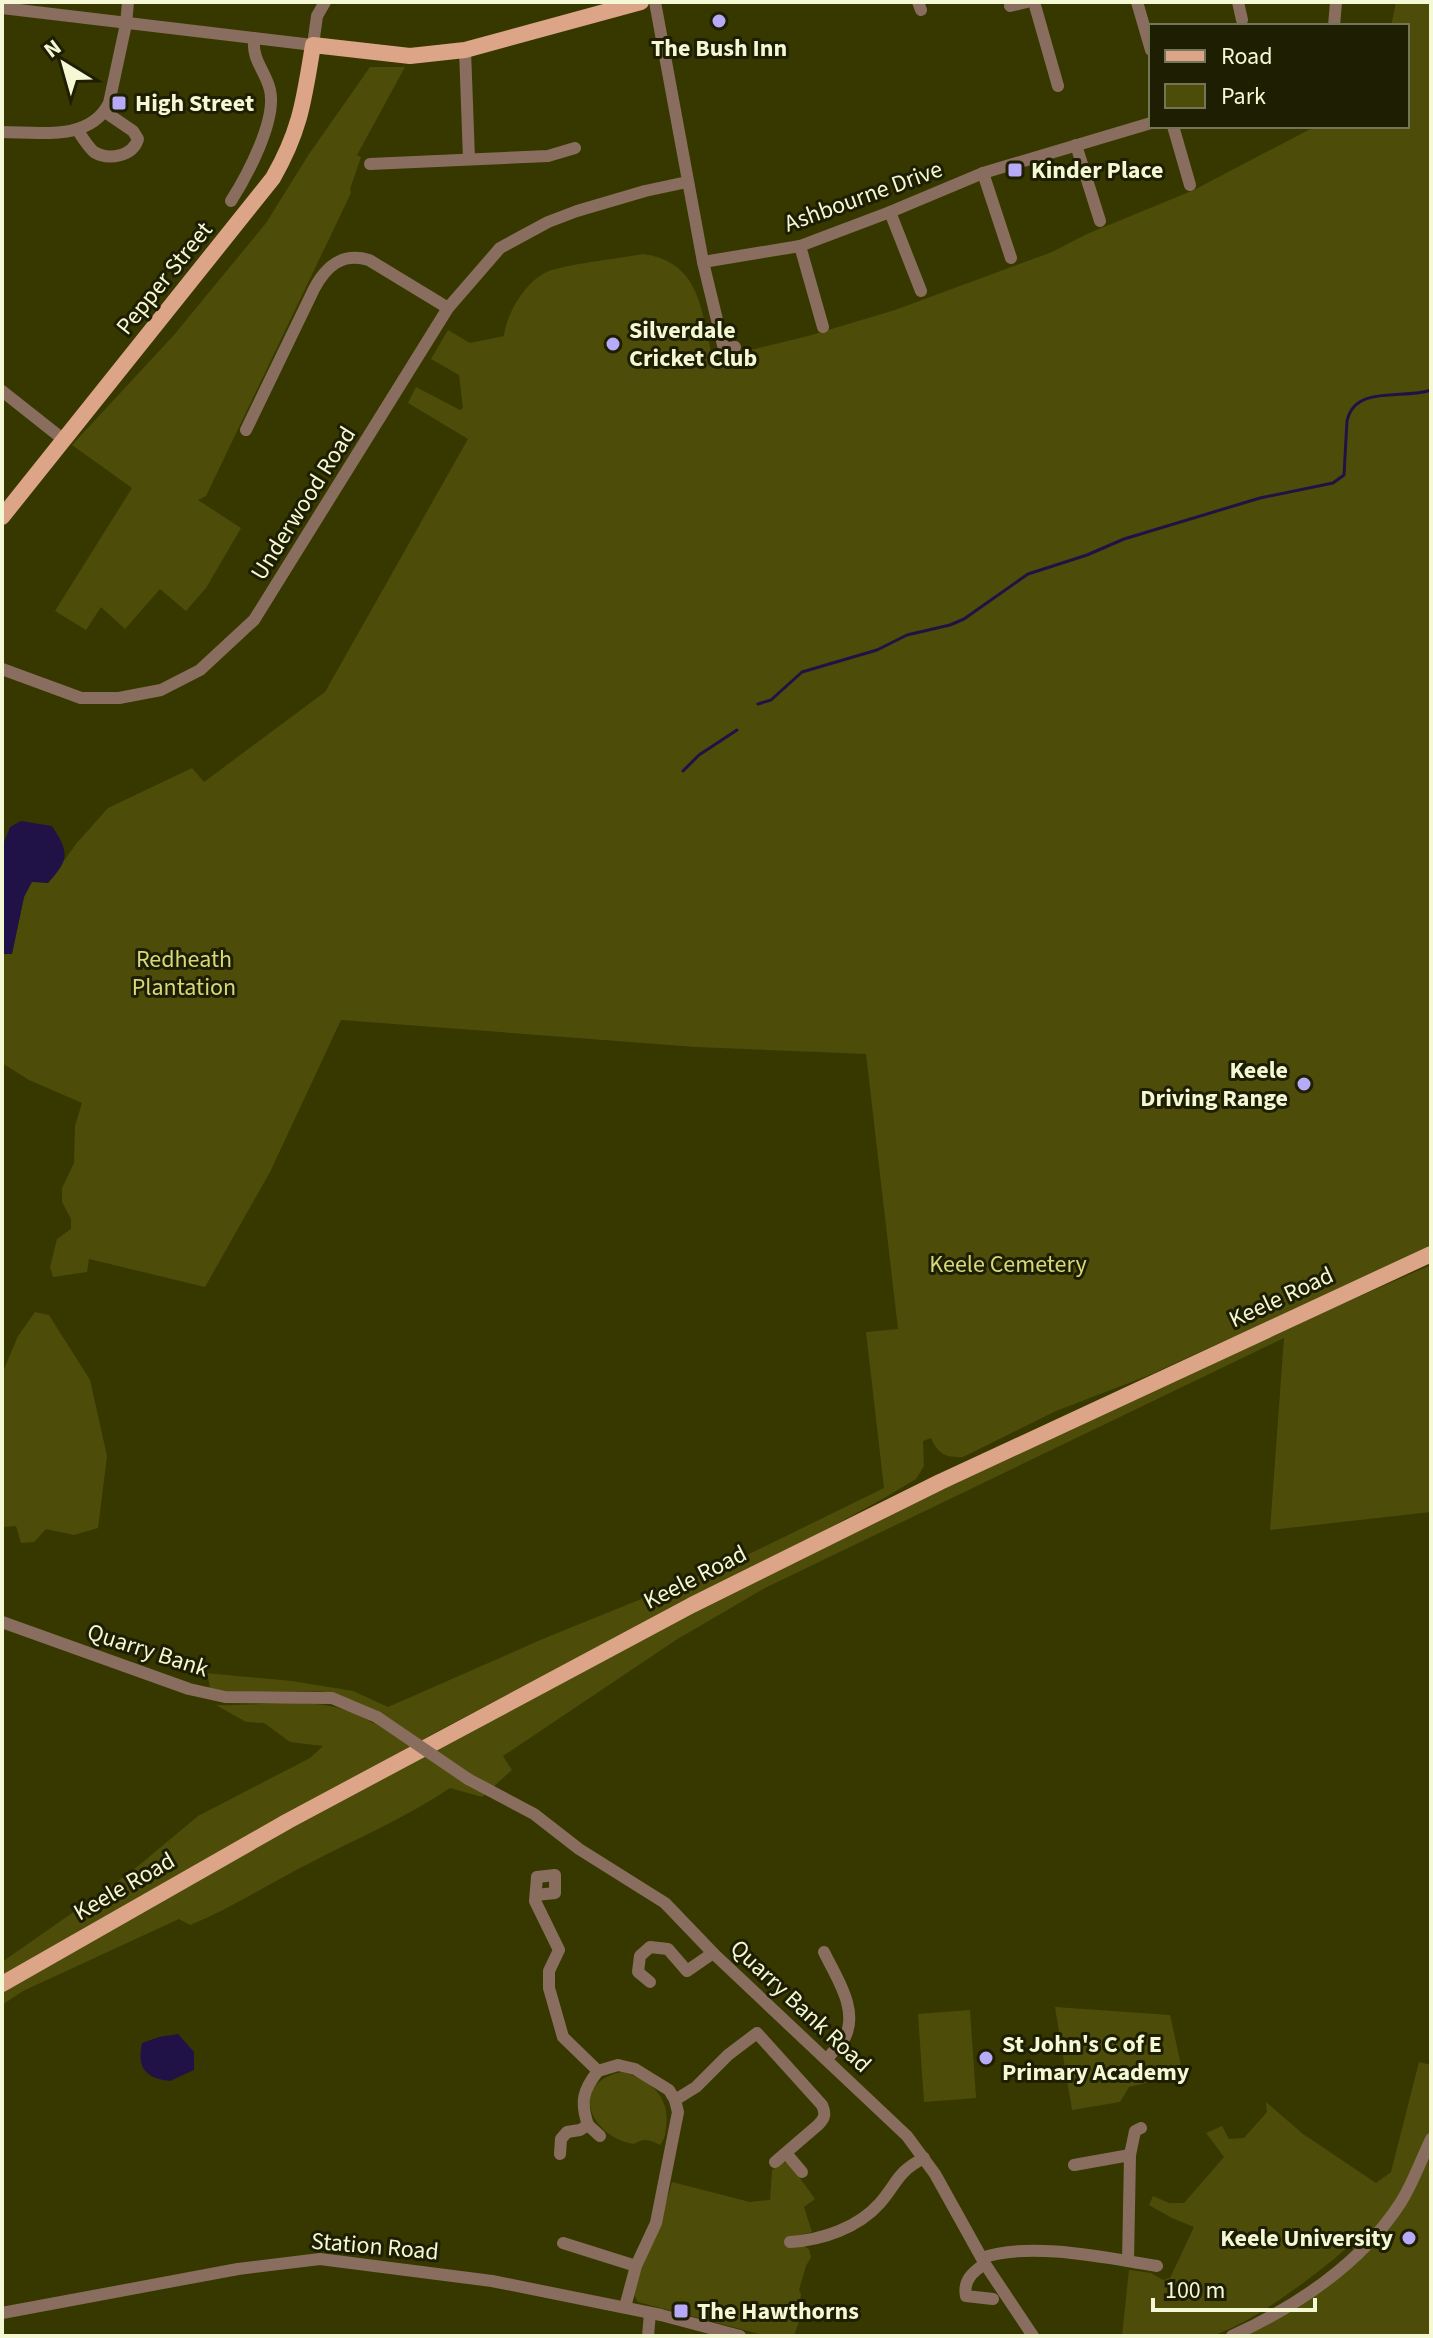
<svg xmlns="http://www.w3.org/2000/svg" width="1433" height="2338" viewBox="0 0 1433 2338" font-family="'Source Sans 3',sans-serif">
	<style>
		.green { fill: #4d4d09 }
		.water { fill: #201246 }
		.lines { fill: none; stroke-linecap: round; stroke-linejoin: round }
		.stream { stroke: #201246; stroke-width: 3 }
		.minor { stroke: #896e5f; stroke-width: 12 }
		.major { stroke: #dca587; stroke-width: 16 }
		.minor-bridge { stroke: #896e5f; stroke-width: 12 }
		.poi-dot { fill: #b7abf8; stroke: #1e1e03; stroke-width: 3 }
		.labels { text-anchor: middle; stroke-width: 6; stroke-linejoin: round; paint-order: stroke }
		.poi-label { font-size: 24px; font-weight: bold; fill: #f5f8d5; stroke: #1e1e03; text-anchor: start }
		.street-label { font-size: 24px; fill: #f5f8d5; stroke: #1e1e03 }
		.park-label { font-size: 24px; fill: #d5d977; stroke: #1e1e03 }
	</style>
	<rect width="100%" height="100%" fill="#373800"/>
	<g class="green">
		<path d="M 1396,2 L 1431,2 L 1431,1247 L 1147,1376 L 1056,1411 L 963,1457 C 946,1458 938,1454 931,1438 L 923,1441 L 924,1466 L 916,1479 L 886,1497 L 811,1538 L 726,1580 L 438,1731 L 2,1978 L 2,1962 L 131,1872 L 198,1816 L 310,1758 L 323,1746 L 290,1742 L 264,1723 L 246,1722 L 216,1705 C 269,1707 325,1692 373,1723 L 380,1713 L 337,1694 L 320,1691 L 214,1692 L 210,1688 L 208,1677 L 195,1677 L 195,1672 L 292,1681 L 353,1691 L 388,1707 L 545,1638 L 735,1561 L 884,1488 L 866,1332 L 898,1329 L 866,1054 L 696,1047 L 341,1020 L 270,1172 L 205,1287 L 89,1259 L 87,1272 L 53,1277 L 50,1267 L 57,1239 L 71,1229 L 71,1219 L 62,1202 L 62,1188 L 74,1163 L 75,1126 L 82,1103 L 29,1080 L 2,1063 L 2,954 L 12,954 L 24,897 L 32,881 L 48,883 L 76,844 L 108,808 L 192,768 L 204,782 L 325,692 L 468,439 L 408,403 L 416,387 L 460,410 L 463,408 L 459,375 L 431,359 L 448,330 L 470,343 L 504,336 C 506,314 526,280 549,271 C 573,263 616,259 643,254 C 702,262 701,313 713,359 L 808,336 L 895,310 L 1052,252 L 1087,234 L 1194,190 L 1316,126 L 1407,126 L 1407,26 L 1391,26 Z"/>
		<polygon points="370,67 405,67 357,155 361,157 350,189 351,193 206,496 198,500 241,528 206,588 186,611 160,589 125,629 101,607 86,630 55,611 132,488 72,445 174,335 266,223 309,154"/>
		<path d="M 1431,1265 L 1431,1512 L 1270,1530 L 1284,1338 L 765,1588 L 676,1640 L 503,1756 L 512,1770 L 482,1797 L 450,1788 C 406,1818 357,1838 310,1863 C 270,1883 232,1908 190,1925 L 179,1919 L 23,1991 L 2,2005 L 2,1992 L 204,1875 L 751,1581 L 1214,1360 Z"/>
		<polygon points="35,1312 49,1315 90,1380 107,1456 98,1528 74,1535 46,1529 34,1542 21,1543 16,1526 2,1527 2,1374 18,1336"/>
		<polygon points="1055,2007 1170,2015 1183,2074 1129,2087 1120,2102 1072,2110"/>
		<polygon points="970,2010 976,2098 924,2102 918,2014"/>
		<path d="M 1419,2062 L 1431,2065 L 1431,2336 L 1232,2336 L 1358,2256 L 1350,2245 C 1322,2271 1245,2329 1209,2336 C 1188,2338 1146,2336 1122,2336 L 1129,2270 L 1151,2273 L 1163,2280 L 1170,2278 L 1194,2227 L 1172,2218 L 1149,2205 L 1153,2196 L 1169,2203 L 1184,2203 L 1224,2157 L 1206,2133 L 1222,2126 L 1229,2139 L 1244,2138 L 1267,2112 L 1266,2102 L 1303,2134 L 1376,2183 L 1391,2172 Z"/>
		<path d="M 621,2072 C 649,2078 671,2097 666,2127 C 665,2135 665,2139 660,2145 C 650,2140 645,2137 634,2144 C 590,2137 568,2084 621,2072 Z"/>
		<path d="M 783,2162 L 789,2163 L 815,2199 L 804,2207 L 812,2232 L 789,2238 L 809,2249 L 811,2257 L 806,2266 L 799,2290 L 801,2294 L 800,2302 L 805,2303 L 794,2336 L 767,2336 L 638,2302 L 634,2294 C 644,2255 662,2221 672,2182 L 750,2202 L 770,2200 L 772,2170 Z"/>
	</g>
	<g class="water">
		<path d="M 21,821 L 52,826 C 69,852 70,859 48,883 L 32,882 L 24,897 L 12,954 L 2,954 L 2,847 L 10,827 Z"/>
		<path d="M 178,2034 L 194,2052 L 194,2070 L 170,2081 C 144,2078 137,2067 142,2043 L 159,2037 Z"/>
	</g>
	<g class="lines">
		<g class="stream">
			<path d="M 758,704 L 771,700 L 802,672 L 877,650 L 907,635 L 950,625 L 964,619 L 1028,574 L 1087,555 L 1124,539 L 1260,498 L 1333,483 L 1344,475 L 1347,421 C 1355,384 1405,400 1431,390"/>
			<polyline points="683,771 699,755 737,730"/>
		</g>
		<g class="minor">
			<polyline points="655,2 703,262 800,246 890,212 983,173 1151,123"/>
			<polyline points="918,2 921,10"/>
			<polyline points="1034,2 1058,86"/>
			<polyline points="1137,2 1151,50"/>
			<polyline points="1238,2 1242,20"/>
			<polyline points="1010,6 1027,2"/>
			<polyline points="2,8 313,45 317,16 325,2"/>
			<polyline points="1334,26 1336,2"/>
			<polyline points="465,50 469,159"/>
			<polyline points="1173,126 1190,185"/>
			<path d="M 78,131 C 82,137 88,147 94,152 C 109,161 133,156 138,139 L 133,131 L 105,112"/>
			<path d="M 2,132 C 38,132 90,142 109,103 L 126,24 L 128,2"/>
			<polyline points="1076,145 1100,221"/>
			<polyline points="370,164 548,156 575,148"/>
			<polyline points="983,173 1011,258"/>
			<path d="M 231,201 C 247,176 277,120 270,90 C 265,69 252,62 254,38"/>
			<polyline points="890,212 921,291"/>
			<polyline points="800,246 823,327"/>
			<polyline points="703,262 724,349 735,347"/>
			<polyline points="2,391 64,440"/>
			<path d="M 246,430 L 314,289 C 326,266 342,252 369,260 L 448,308"/>
			<polyline points="2,669 81,698 119,698 161,690 200,670 254,620 448,308 500,248 548,222 577,211 645,191 687,182"/>
			<polyline points="2,1622 189,1689 225,1697 332,1698 377,1717"/>
			<polyline points="468,1779 534,1814 579,1849 665,1903 713,1953 907,2136 935,2174 985,2264 1033,2336"/>
			<polyline points="536,1895 555,1893 555,1875 537,1877 535,1901 559,1950 549,1971 549,1988 563,2037 598,2071"/>
			<path d="M 824,1952 C 836,1977 860,2011 844,2039 C 840,2046 832,2052 827,2059"/>
			<polyline points="650,1982 638,1972 640,1956 650,1947 668,1949 687,1971 713,1953"/>
			<path d="M 675,2100 L 696,2087 L 728,2055 L 757,2033 L 822,2105 C 826,2114 825,2118 818,2125 L 775,2162"/>
			<polyline points="588,2125 600,2136"/>
			<polyline points="786,2153 802,2172"/>
			<path d="M 560,2154 L 561,2139 L 567,2132 L 580,2130 L 588,2125 C 580,2102 583,2090 598,2071 L 618,2065 L 635,2069 L 669,2090 L 675,2100 L 678,2112 L 656,2223 L 636,2266 L 625,2307"/>
			<polyline points="1130,2155 1135,2131 1141,2128"/>
			<polyline points="1074,2165 1130,2155 1128,2261"/>
			<path d="M 790,2242 C 822,2240 858,2228 880,2203 C 898,2182 897,2172 924,2158"/>
			<polyline points="563,2243 636,2266"/>
			<path d="M 982,2258 C 1029,2241 1107,2258 1157,2266"/>
			<path d="M 985,2264 C 972,2272 963,2281 966,2296 L 993,2299"/>
			<polyline points="2,2313 238,2269 320,2259 492,2281 661,2315 740,2336"/>
			<polyline points="648,2336 650,2313"/>
			<path d="M 1232,2336 C 1297,2306 1362,2263 1401,2202 C 1413,2183 1421,2160 1431,2139"/>
		</g>
		<g class="major">
			<path d="M 2,517 L 273,178 C 301,129 304,99 313,45 L 410,56 L 465,50 L 641,2"/>
			<polyline points="2,1984 288,1821 692,1605 940,1482 1431,1254"/>
		</g>
		<polyline class="minor-bridge" points="377,1717 468,1779"/>
	</g>
	<g class="poi-dot">
		<circle cx="719" cy="21" r="8"/>
		<rect x="111" y="95" width="16" height="16" rx="4"/>
		<rect x="1007" y="162" width="16" height="16" rx="4"/>
		<circle cx="613" cy="344" r="8"/>
		<circle cx="1304" cy="1084" r="8"/>
		<circle cx="986" cy="2058" r="8"/>
		<circle cx="1409" cy="2238" r="8"/>
		<rect x="673" y="2303" width="16" height="16" rx="4"/>
	</g>
	<g class="labels">
		<g class="poi-label">
			<text x="719" y="56" text-anchor="middle">The Bush Inn</text>
			<text x="135" y="111">High Street</text>
			<text x="1031" y="178">Kinder Place</text>
			<text x="629" y="338">Silverdale<tspan x="629" dy="28">Cricket Club</tspan></text>
			<text x="1288" y="1078" text-anchor="end">Keele<tspan x="1288" dy="28">Driving Range</tspan></text>
			<text x="1002" y="2052">St John's C of E<tspan x="1002" dy="28">Primary Academy</tspan></text>
			<text x="1393" y="2246" text-anchor="end">Keele University</text>
			<text x="697" y="2319">The Hawthorns</text>
		</g>
		<g class="street-label">
			<text transform="translate(863 196) rotate(-20)" y="8">Ashbourne Drive</text>
			<text transform="translate(164 278) rotate(-51)" y="8">Pepper Street</text>
			<text transform="translate(303 503) rotate(-58)" y="8">Underwood Road</text>
			<text transform="translate(1281 1297) rotate(-25)" y="8">Keele Road</text>
			<text transform="translate(695 1577) rotate(-27)" y="8">Keele Road</text>
			<text transform="translate(148 1650) rotate(18)" y="8">Quarry Bank</text>
			<text transform="translate(124 1886) rotate(-30)" y="8">Keele Road</text>
			<text transform="translate(801 2006) rotate(43)" y="8">Quarry Bank Road</text>
			<text transform="translate(375 2246) rotate(5)" y="8">Station Road</text>
		</g>
		<g class="park-label">
			<text x="184" y="967">Redheath<tspan x="184" dy="28">Plantation</tspan></text>
			<text x="1008" y="1272">Keele Cemetery</text>
		</g>
	</g>
	<rect width="1433" height="2338" fill="none" stroke="#f5f8d5" stroke-width="8"/>
	<rect x="1149" y="24" width="260" height="104" fill="#1e1e03" stroke="#747557" stroke-width="2"/>
	<rect x="1165" y="50" width="40" height="12" fill="#dca587" stroke="#747557" stroke-width="2"/>
	<text x="1221" y="64" font-size="24" fill="#f5f8d5">Road</text>
	<rect x="1165" y="84" width="40" height="24" fill="#4d4d09" stroke="#747557" stroke-width="2"/>
	<text x="1221" y="104" font-size="24" fill="#f5f8d5">Park</text>
	<g transform="translate(64 64) rotate(323)" stroke="#1e1e03" stroke-width="6" paint-order="stroke">
	<path d="M0-6L14 30L0 20L-14 30Z" fill="#f5f8d5"/>
	<text y="-12" font-size="22" font-weight="bold" text-anchor="middle" fill="#f5f8d5">N</text>
	</g>
	<path d="M1153 2298v12h162v-12" fill="none" stroke="#f5f8d5" stroke-width="4"/>
	<text x="1165" y="2298" font-size="24" fill="#f5f8d5" stroke="#1e1e03" stroke-width="6" paint-order="stroke">100 m</text>
</svg>
